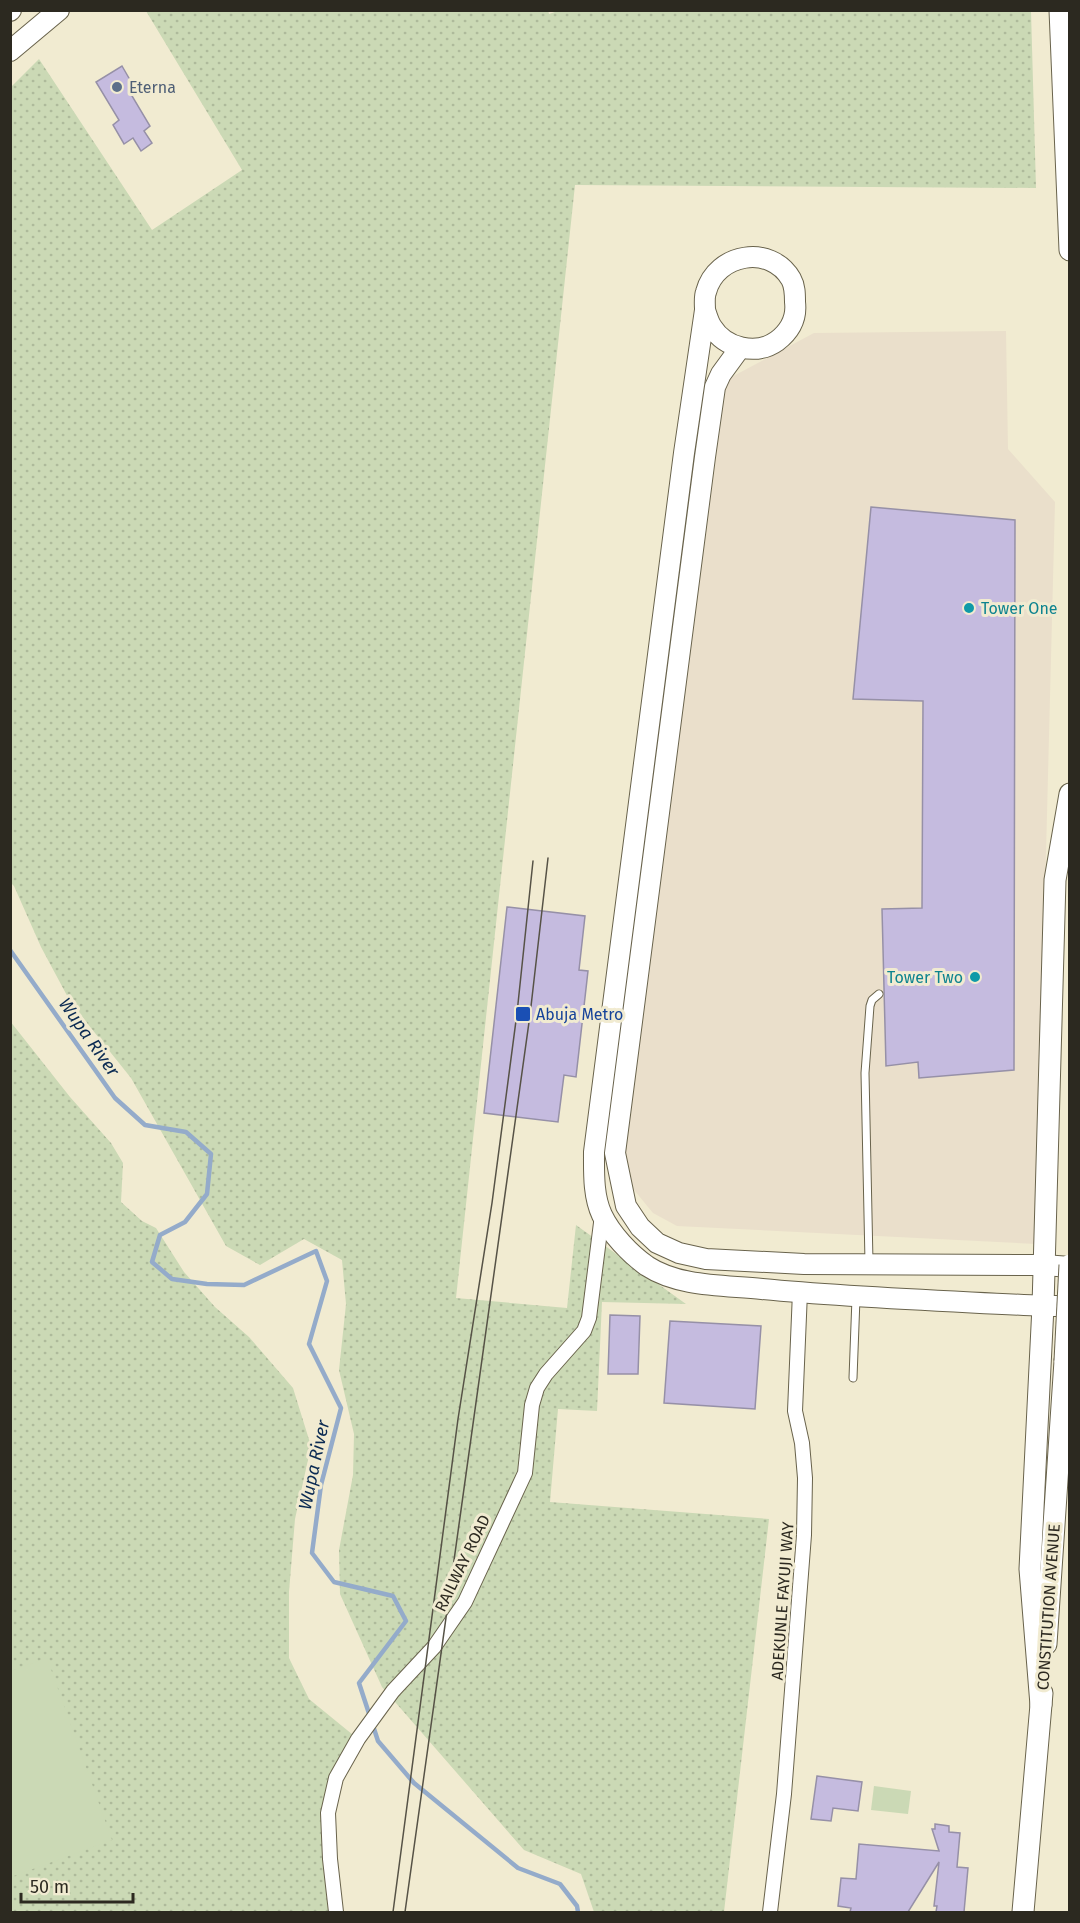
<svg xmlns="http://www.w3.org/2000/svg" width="1080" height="1923" viewBox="0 0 1080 1923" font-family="'Fira Sans',sans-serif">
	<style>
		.commercial { fill: #eadfcb }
		.grass { fill: url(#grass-dots) }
		.park { fill: #cbd9b5 }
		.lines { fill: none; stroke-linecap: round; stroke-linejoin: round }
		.stream { stroke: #94abca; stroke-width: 4.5 }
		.building { fill: #c5bbdf; stroke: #9690a7; stroke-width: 1.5 }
		.lane-casing { stroke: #69634c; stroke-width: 9 }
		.street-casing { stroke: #69634c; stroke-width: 16 }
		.secondary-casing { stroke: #69634c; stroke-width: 22 }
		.primary-casing { stroke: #69634c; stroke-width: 23 }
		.lane { stroke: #fff; stroke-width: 7 }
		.street { stroke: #fff; stroke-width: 14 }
		.secondary { stroke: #fff; stroke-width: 20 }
		.primary { stroke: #fff; stroke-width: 21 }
		.tram { stroke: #565246; stroke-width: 1.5 }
		.primary-bridge-casing { stroke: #69634c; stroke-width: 23; stroke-linecap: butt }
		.primary-bridge { stroke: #fff; stroke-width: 21 }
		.service-dot { fill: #5c6f8a; stroke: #f1ebd1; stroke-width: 2 }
		.culture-dot { fill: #0f9aa8; stroke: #f1ebd1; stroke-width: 2 }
		.transit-dot { fill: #1a4fb4; stroke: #f1ebd1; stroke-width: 2 }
		.labels { text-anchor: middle; stroke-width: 6; stroke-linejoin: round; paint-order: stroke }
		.service-label { font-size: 16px; fill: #4e5e75; stroke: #f1ebd1; text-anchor: start }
		.culture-label { font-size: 16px; fill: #0d838f; stroke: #f1ebd1; text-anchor: start }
		.transit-label { font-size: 16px; fill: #164399; stroke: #f1ebd1; text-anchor: start }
		.street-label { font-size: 16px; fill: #2c2920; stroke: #f1ebd1 }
		.water-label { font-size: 18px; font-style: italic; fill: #0a2a52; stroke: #f1ebd1 }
	</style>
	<defs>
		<pattern id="grass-dots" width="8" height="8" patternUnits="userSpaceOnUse" patternTransform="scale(1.5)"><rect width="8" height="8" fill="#cbd9b5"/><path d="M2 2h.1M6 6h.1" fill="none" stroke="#aeba9b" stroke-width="1.8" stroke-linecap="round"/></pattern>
	</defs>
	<rect width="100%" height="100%" fill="#f1ebd1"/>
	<polygon class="commercial" points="1006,331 1008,449 1055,502 1036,1244 677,1226 653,1213 630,1185 624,1153 726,380 814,333"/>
	<g class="grass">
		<polygon points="548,10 549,14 561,10 1031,11 1036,188 575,185 456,1298 567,1308 576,1225 686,1304 602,1302 597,1411 558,1409 550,1502 769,1519 724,1912 594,1912 581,1874 524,1850 382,1687 340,1594 339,1550 353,1475 354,1434 339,1370 346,1304 342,1260 304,1239 260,1265 226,1246 131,1078 71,1003 41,947 14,886 11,883 10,88 39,59 152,230 242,170 146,11"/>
		<polygon points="10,1021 70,1097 111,1143 123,1163 121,1202 142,1221 156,1228 184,1272 215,1307 249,1337 293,1388 311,1446 295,1519 289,1592 289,1658 309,1699 358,1739 331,1796 336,1912 11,1912"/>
	</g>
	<g class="park">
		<polygon points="47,1658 112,1840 11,1877 11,1671"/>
		<polygon points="874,1786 911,1791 908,1814 871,1810"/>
	</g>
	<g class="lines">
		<polyline class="stream" points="10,950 115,1098 145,1125 186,1132 211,1154 207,1194 185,1222 160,1235 152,1262 172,1279 207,1284 244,1285 316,1251 327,1281 309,1344 341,1408 321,1485 312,1553 334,1582 393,1596 406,1621 359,1683 378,1741 414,1783 518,1868 560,1884 577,1906 578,1912"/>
	</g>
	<g class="building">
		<polygon points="122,66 137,92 132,96 150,126 144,131 152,143 141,151 133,138 124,144 113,125 119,120 96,82"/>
		<polygon points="871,507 1015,520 1014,1070 919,1078 918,1062 886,1066 882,909 922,908 923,701 853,699"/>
		<polygon points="507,907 585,916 579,970 588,971 576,1077 564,1075 558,1122 484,1113"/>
		<polygon points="610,1315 640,1316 638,1374 608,1374"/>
		<polygon points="670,1321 761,1326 755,1409 664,1403"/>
		<polygon points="817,1776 862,1782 858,1811 833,1808 831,1821 811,1819"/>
		<polygon points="935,1824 949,1826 949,1832 960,1833 957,1867 968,1868 964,1912 936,1912 937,1906 934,1906 939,1862 908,1912 850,1912 851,1908 838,1906 841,1878 856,1879 859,1844 939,1851 932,1829 935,1829"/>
	</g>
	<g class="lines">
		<g class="lane-casing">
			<g id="lane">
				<polyline points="869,1262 865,1073 870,1006 872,1000 879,994"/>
				<polyline points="853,1378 856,1298"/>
			</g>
		</g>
		<g class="street-casing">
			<g id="street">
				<polyline points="336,1912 330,1859 328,1813 336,1778 358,1739 393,1691 434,1647 465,1602 525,1473 532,1405 537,1388 546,1374 584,1331 589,1318 602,1215"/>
				<polyline points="770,1912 784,1794 804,1535 805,1478 802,1443 795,1411 800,1292"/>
			</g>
		</g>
		<g class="secondary-casing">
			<g id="secondary">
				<polyline points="10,11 11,10"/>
				<polyline points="10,51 59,10"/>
				<path d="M 705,310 C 707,316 709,323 712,327 C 725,348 756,356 777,341 C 790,331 797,318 795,302 C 795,294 795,286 791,279 C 771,244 716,253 706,292 C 704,297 705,305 705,310 L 684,453 L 594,1152 C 594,1172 593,1196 602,1215 C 611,1234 630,1254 647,1266 C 679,1287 724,1285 762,1289 C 855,1298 950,1301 1043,1306 L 1070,1306"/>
				<polyline points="740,348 721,374 715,387 705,457 615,1153 626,1206 640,1227 657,1243 679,1253 706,1259 804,1264 1044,1265 1070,1267"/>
			</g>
		</g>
		<g class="primary-casing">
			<g id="primary">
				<polyline points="1060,10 1070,250"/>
				<polyline points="1046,1644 1065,1361"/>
				<polyline points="1041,1705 1030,1569 1043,1306 1055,880 1070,794"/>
				<polyline points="1023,1912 1042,1693"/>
			</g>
		</g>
		<use href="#lane" class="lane"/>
		<use href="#street" class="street"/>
		<use href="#secondary" class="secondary"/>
		<use href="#primary" class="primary"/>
		<g class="tram">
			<polyline points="393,1912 458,1419 492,1203 517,1013 533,861"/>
			<polyline points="405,1912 530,1015 548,858"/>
		</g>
		<g class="primary-bridge-casing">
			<polyline id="primary-bridge" points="1065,1361 1070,1265"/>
		</g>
		<use href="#primary-bridge" class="primary-bridge"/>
	</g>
	<circle class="service-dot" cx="117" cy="87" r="6"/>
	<g class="culture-dot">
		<circle cx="969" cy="608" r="6"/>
		<circle cx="975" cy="977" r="6"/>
	</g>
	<rect class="transit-dot" x="515" y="1006" width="16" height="16" rx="3"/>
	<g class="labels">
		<g class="service-label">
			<text x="129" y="93">Eterna</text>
		</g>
		<g class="culture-label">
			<text x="981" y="614">Tower One</text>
			<text x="963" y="983" text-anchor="end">Tower Two</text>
		</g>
		<g class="transit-label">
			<text x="536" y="1020">Abuja Metro</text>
		</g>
		<g class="street-label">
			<text transform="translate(462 1563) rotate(-64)" y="6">RAILWAY ROAD</text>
			<text transform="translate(782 1601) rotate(-86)" y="6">ADEKUNLE FAYUJI WAY</text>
			<text transform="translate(1048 1607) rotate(-86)" y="6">CONSTITUTION AVENUE</text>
		</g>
		<g class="water-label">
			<text transform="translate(89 1037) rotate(55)" y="6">Wupa River</text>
			<text transform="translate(314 1465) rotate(-78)" y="6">Wupa River</text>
		</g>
	</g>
	<rect width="1080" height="1923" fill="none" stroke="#2c2920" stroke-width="24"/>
	<path d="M21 1893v9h112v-9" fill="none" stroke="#2c2920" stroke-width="3"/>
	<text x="30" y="1893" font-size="18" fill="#2c2920" stroke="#f1ebd1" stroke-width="4.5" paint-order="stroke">50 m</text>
</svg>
